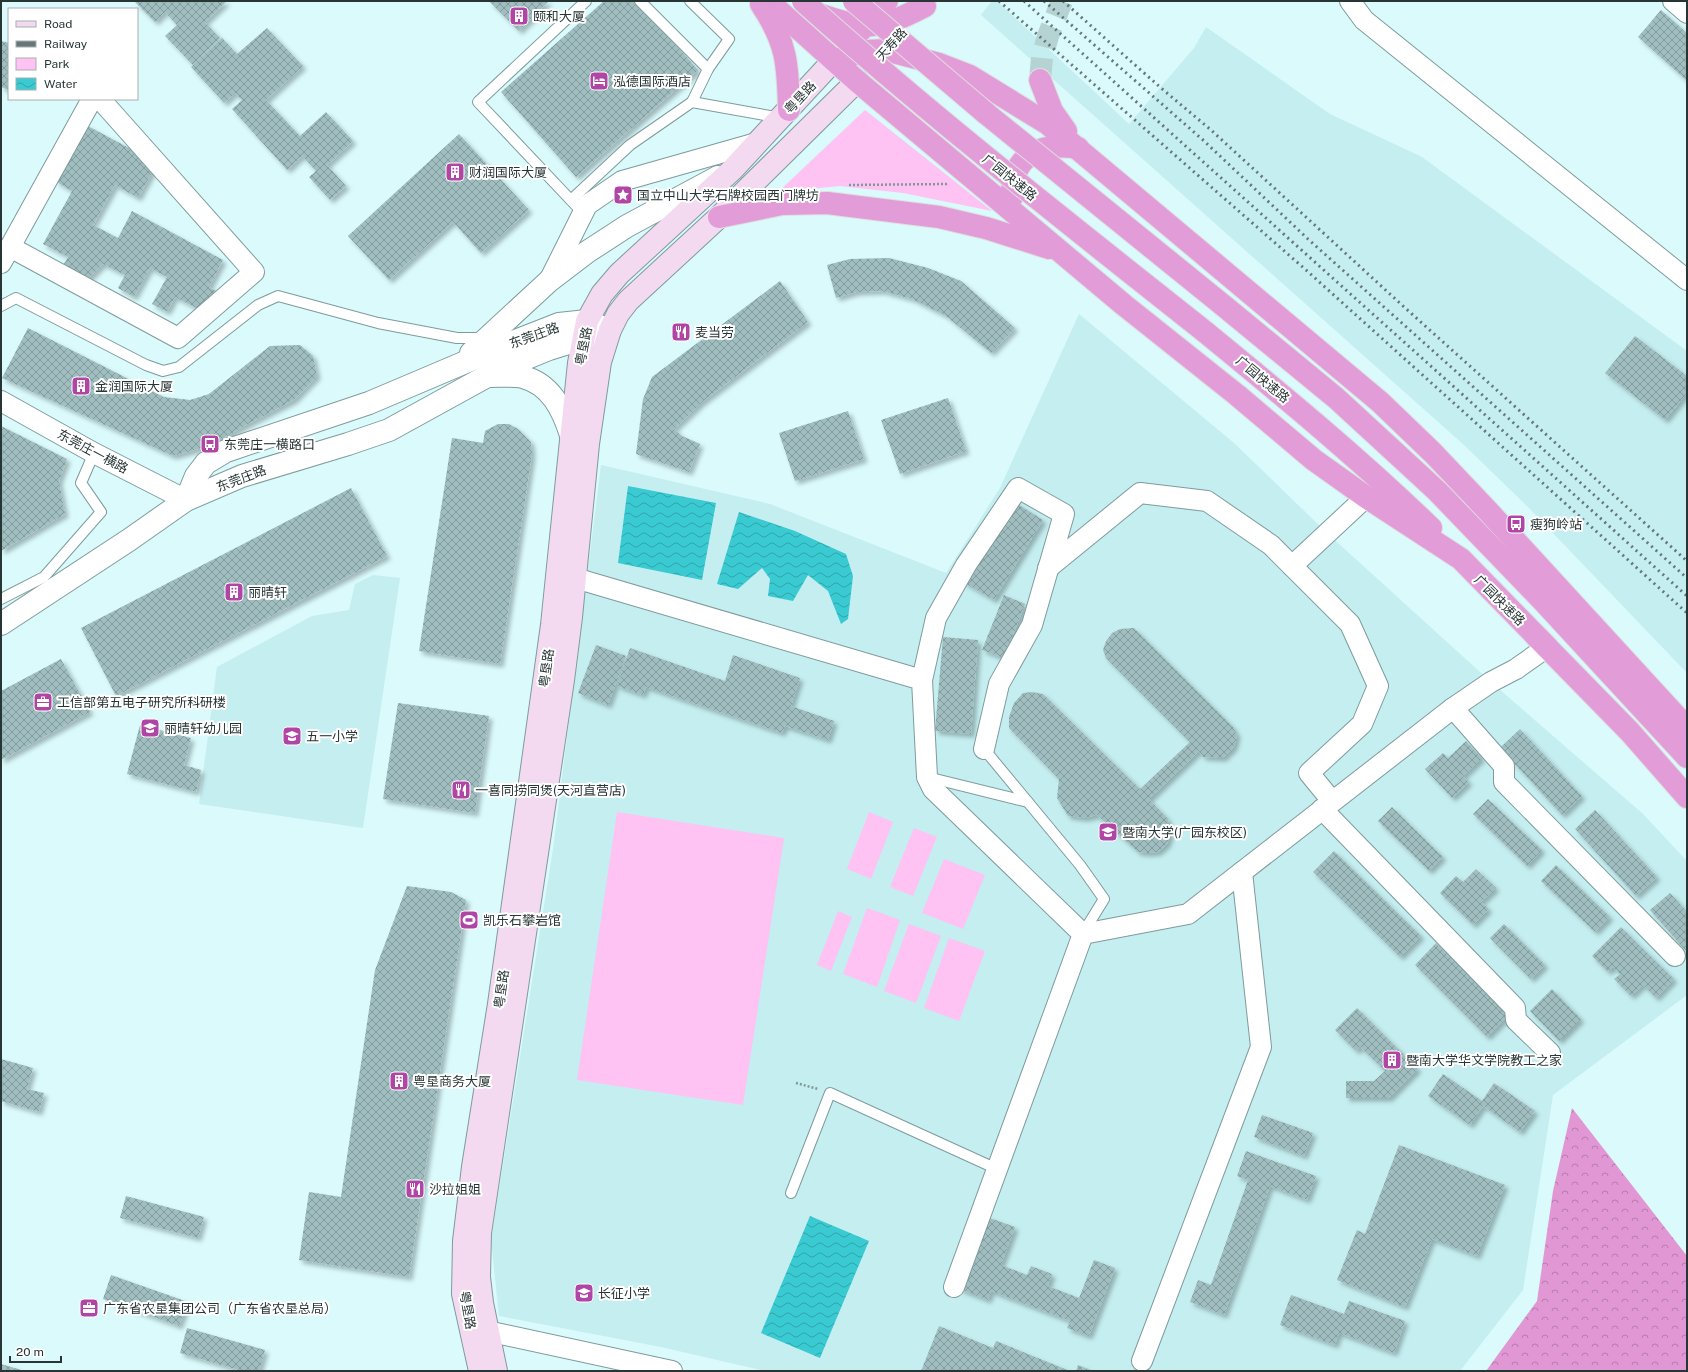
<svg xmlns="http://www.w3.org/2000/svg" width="1688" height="1372" viewBox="0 0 1688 1372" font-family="'Public Sans','Noto Sans SC',sans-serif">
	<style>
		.built { fill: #c5eef0 }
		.forest { fill: url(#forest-crowns) }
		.green { fill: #fec2f3 }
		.water { fill: url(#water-waves) }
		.building { fill: url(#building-cross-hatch); filter: url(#shadow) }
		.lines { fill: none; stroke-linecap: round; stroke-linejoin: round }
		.trunk-tunnel { stroke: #b6d3d4; stroke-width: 22; stroke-dasharray: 22 11; stroke-linecap: butt }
		.service-casing { stroke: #7e9b9d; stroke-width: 12 }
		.minor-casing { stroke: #7e9b9d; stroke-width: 22 }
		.tertiary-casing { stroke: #7e9b9d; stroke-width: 24 }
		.secondary-casing { stroke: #7e9b9d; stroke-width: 24 }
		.trunk-casing { stroke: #dddfdf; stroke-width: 24 }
		.path { stroke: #819899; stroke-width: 2.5; stroke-dasharray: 2 2; stroke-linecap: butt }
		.service { stroke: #fff; stroke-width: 10 }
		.minor { stroke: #fff; stroke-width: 20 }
		.tertiary { stroke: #fff; stroke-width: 22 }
		.secondary { stroke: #f4daf0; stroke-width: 22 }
		.trunk { stroke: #e29cd8; stroke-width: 22 }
		.rail { stroke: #657879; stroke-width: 3; stroke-dasharray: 2 4; stroke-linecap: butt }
		.trunk-bridge-casing { stroke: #dddfdf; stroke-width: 24; stroke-linecap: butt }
		.trunk-bridge { stroke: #e29cd8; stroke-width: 22 }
		.labels { text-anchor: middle; stroke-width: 4; stroke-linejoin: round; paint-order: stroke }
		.poi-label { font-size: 13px; fill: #283535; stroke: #fff; text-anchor: start }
		.street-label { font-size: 13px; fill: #283535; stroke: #fff }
	</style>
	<defs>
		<pattern id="forest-crowns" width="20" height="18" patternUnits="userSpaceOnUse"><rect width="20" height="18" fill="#e097d4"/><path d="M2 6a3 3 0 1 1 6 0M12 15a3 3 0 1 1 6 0" fill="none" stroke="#b67cad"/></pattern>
		<pattern id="water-waves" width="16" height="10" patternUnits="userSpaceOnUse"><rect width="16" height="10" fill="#3acad2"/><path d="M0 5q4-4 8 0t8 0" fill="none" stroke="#31a5ab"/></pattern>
		<pattern id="building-cross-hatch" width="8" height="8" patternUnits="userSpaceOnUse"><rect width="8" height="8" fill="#a0bec0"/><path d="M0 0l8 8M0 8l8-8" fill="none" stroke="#829b9d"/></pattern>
		<filter id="shadow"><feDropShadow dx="3.5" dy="3.5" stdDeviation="2" flood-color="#0004"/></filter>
	</defs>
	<rect width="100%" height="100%" fill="#dafafc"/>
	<g class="built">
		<polygon points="992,1 997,1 1129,124 1194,48 1206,27 1330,114 1422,157 1687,351 1687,673 1528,507 1464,445 981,15"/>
		<polygon points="1079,314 1234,443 1327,533 1491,682 1643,814 1687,861 1687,995 1553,1095 1523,1290 1460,1371 765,1371 661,1347 499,1316 491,1240 553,849 601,465 770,504 946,573 1000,488"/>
		<polygon points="373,575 400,578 363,828 199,804 217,667 312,616 349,610 355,584"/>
	</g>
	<polygon class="forest" points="1572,1108 1687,1256 1687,1371 1486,1371 1537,1301 1553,1191"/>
	<g class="green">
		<polygon points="865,110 992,211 903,193 840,186 778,192"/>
		<polygon points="617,812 784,838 743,1105 577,1080"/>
		<polygon points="869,812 893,822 871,879 847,869"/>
		<polygon points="914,828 937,837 913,896 890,887"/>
		<polygon points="944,859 985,875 963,929 922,913"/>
		<polygon points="867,908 900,920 877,987 843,974"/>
		<polygon points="838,911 852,917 831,971 817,965"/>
		<polygon points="909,924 941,936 916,1003 884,991"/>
		<polygon points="949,938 985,951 959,1021 924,1008"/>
	</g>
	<g class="water">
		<polygon points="628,486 716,503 702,580 618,563"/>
		<polygon points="739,512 795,531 846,554 853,576 848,619 841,624 828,591 808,575 793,601 768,596 770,579 762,568 738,589 717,584"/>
		<polygon points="810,1216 869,1241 820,1358 761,1333"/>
	</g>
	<g class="building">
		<polygon points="134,1 227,1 205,22 220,38 193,65 165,36 177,25 165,12 155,22"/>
		<polygon points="489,1 549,1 519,31"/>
		<polygon points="604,1 637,1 698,70 576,177 501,92"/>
		<polygon points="1661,10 1687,33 1687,81 1638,37"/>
		<polygon points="267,28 303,66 266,100 300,136 326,112 353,141 327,165 346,186 330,200 309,177 316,171 302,156 287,170 232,109 242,100 235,93 224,103 191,67 222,38 237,54"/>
		<polygon points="1,41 9,43 9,90 1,87"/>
		<polygon points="86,125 157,163 138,198 115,185 93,225 118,238 132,211 223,260 209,287 218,292 206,313 175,297 167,312 152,304 167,277 150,268 134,297 118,288 125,275 103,264 87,280 62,267 68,257 43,244 72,191 55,181"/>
		<polygon points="459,134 529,210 481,253 453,222 389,280 348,236"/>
		<polygon points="889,258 928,268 961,281 1015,328 991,353 946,316 912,299 882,291 856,292 836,298 827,265 850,259"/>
		<polygon points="780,281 808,322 702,402 674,429 682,436 700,444 689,472 636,454 643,399 652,377"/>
		<polygon points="28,328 164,397 190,400 209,394 270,346 300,345 313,356 317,376 294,400 244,426 212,445 173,456 2,378"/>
		<polygon points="1635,336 1687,376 1687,393 1665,420 1605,373"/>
		<polygon points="948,398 966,451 900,474 881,420"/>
		<polygon points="848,411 864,459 795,481 779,433"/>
		<polygon points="498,424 509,424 518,429 531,442 532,455 500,664 419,651 452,438 483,443 485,431"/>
		<polygon points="1,426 67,459 59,481 65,514 1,551"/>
		<polygon points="351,488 387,556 116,696 81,628"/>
		<polygon points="1013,501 1043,520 994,600 963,582"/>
		<polygon points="1004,595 1025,604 1004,658 982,650"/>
		<polygon points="1134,628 1233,727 1237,735 1234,747 1223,758 1203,757 1199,751 1149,799 1168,819 1170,836 1167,844 1158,852 1148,853 1138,852 1097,815 1085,818 1068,816 1057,798 1059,779 1009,728 1009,717 1014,703 1023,693 1032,692 1043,694 1140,789 1190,742 1106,658 1103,650 1106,641 1112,633 1120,629"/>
		<polygon points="943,637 978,640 971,734 935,731"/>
		<polygon points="596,645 626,656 608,705 578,693"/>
		<polygon points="630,648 725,681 733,655 800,678 791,706 834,721 828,740 785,726 782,733 646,687 643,695 617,686"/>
		<polygon points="61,659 90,712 1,760 1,691"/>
		<polygon points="398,703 489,716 475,813 383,799"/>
		<polygon points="140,725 191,738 184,765 201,770 196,792 127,774"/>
		<polygon points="1520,729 1582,796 1562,815 1500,748"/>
		<polygon points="1466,741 1482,758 1463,776 1469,782 1452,798 1425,769 1443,753 1448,758"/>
		<polygon points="1488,799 1542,850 1527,866 1473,814"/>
		<polygon points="1392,807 1443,857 1429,871 1378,821"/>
		<polygon points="1595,810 1657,877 1636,896 1575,829"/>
		<polygon points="1334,851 1421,936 1400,957 1313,872"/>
		<polygon points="1556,865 1610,917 1595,932 1541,881"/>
		<polygon points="1476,869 1496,888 1481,902 1489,909 1473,925 1440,893 1456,876 1463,882"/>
		<polygon points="407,886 451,892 466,900 409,1277 299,1260 309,1192 341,1197 375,970"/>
		<polygon points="1670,893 1687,912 1687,952 1650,910"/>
		<polygon points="1504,924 1545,965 1531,979 1490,938"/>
		<polygon points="1621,927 1674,979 1656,998 1643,985 1631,996 1614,979 1620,974 1613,967 1608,972 1592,956"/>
		<polygon points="1436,943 1509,1015 1487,1037 1415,965"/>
		<polygon points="1552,989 1581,1019 1559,1041 1530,1011"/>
		<polygon points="1357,1008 1418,1069 1389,1098 1346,1098 1346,1081 1374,1081 1385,1071 1360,1047 1356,1051 1335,1030"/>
		<polygon points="1,1059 33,1068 27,1089 44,1093 39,1112 1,1101"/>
		<polygon points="1443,1074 1482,1101 1494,1083 1535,1111 1520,1132 1483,1106 1470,1125 1428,1096"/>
		<polygon points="1262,1115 1313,1133 1304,1156 1254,1137"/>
		<polygon points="1399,1145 1505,1185 1477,1256 1432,1239 1405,1307 1337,1280 1357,1230 1365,1234"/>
		<polygon points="1246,1151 1316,1176 1307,1200 1270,1186 1224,1315 1190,1302 1198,1280 1211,1285 1248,1180 1237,1176"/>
		<polygon points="126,1196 204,1217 198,1238 120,1218"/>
		<polygon points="987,1217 1015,1227 1001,1265 1027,1275 1031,1266 1052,1274 1048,1286 1079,1298 1094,1260 1115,1268 1089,1336 1067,1328 1070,1321 991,1291 988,1300 959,1289"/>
		<polygon points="111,1275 188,1302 179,1326 103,1299"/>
		<polygon points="1291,1295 1344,1314 1349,1301 1405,1321 1394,1353 1339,1333 1335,1345 1280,1325"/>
		<polygon points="939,1326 993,1348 996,1341 1070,1371 921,1371"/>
		<polygon points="187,1328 265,1350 259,1371 242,1371 180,1353"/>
		<polygon points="1,1364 25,1371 1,1371"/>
		<polygon points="1078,1365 1093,1371 1076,1371"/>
	</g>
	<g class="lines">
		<polyline class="trunk-tunnel" points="1040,80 1042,58 1048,36 1062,1"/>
		<g class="service-casing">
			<g id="service">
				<polyline points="640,1 708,69 692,102"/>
				<polyline points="690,1 729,39 708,69"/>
				<polyline points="571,200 630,145 692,102 781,118"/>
				<polyline points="582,212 478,102 586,1"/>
				<polyline points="1,306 16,298 146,365 163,371 179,367 258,305 278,296 378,323 457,338 484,338"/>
				<polyline points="1,599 44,577 101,512 81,483 94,453"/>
				<polyline points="984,749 1080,865 1104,899 1083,933"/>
				<polyline points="927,777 1028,802"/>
				<polyline points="791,1193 830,1093 997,1169"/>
			</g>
		</g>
		<g class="minor-casing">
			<g id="minor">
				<polyline points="1350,1 1364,20 1687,280"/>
				<polyline points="1673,1 1687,13"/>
				<polyline points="10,247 92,99"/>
				<polyline points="1,263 10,247 178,338 254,272 100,99"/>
				<polyline points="549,281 587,205 622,181 756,143"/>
				<polyline points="1,401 94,453 186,500"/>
				<polyline points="1292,566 1366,497"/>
				<polyline points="1048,568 1140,493 1207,501 1271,545 1350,624 1378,686 1362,724 1309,773 1332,801"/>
				<polyline points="575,578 922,680 927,777 933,789 1083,934 954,1287"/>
				<polyline points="922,680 936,618 966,565 1018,488 1064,514 1032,625 999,684 984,749"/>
				<polyline points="1453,708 1504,766 1504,782 1675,956"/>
				<polyline points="1322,809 1515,1008 1516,1020 1550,1053"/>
				<polyline points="1083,934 1188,914 1453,708 1491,682 1516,669 1547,647"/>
				<polyline points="487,1331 672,1371"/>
				<polyline points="1142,1361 1261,1047 1242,872"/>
			</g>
		</g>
		<g class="tertiary-casing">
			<g id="tertiary">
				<polyline points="471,353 549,281 587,252 627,226 718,177"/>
				<path d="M 491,376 C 502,376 513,375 523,377 C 551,384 563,410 571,435"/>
				<polyline points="186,500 196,476 206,463 226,451 369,403 513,342 559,324 587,321 604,328"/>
				<polyline points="1,624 129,540 186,500 242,476 348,444 389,430 500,369 549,349 610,330"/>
			</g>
		</g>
		<g class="secondary-casing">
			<g id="secondary">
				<polyline points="480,1371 463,1294 464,1241 473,1167 499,1004 552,625 579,363 587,321 602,294 619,274 732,170 834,60"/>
				<polyline points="496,1371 482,1303 479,1277 480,1233 563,680 571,617 588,444 600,362 610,330 618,314 628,301 719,217 857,81"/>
			</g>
		</g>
		<g class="trunk-casing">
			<g id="trunk">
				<polyline points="768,1 857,81 1124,305 1237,395 1314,460 1366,497 1461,559 1547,647"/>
				<path d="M 761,4 C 787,43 788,64 789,110"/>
				<path d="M 815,13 C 865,30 877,31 925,6"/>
				<polyline points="860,31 887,1"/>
				<polyline points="834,60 867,51 886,50 939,64 970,76 1048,124 1380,402 1433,453 1488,511 1687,728"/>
				<polyline points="1040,80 1052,111 1066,131"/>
				<path d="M 1012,197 C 1011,155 1041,142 1078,148"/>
				<polyline points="719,217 782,204 827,203 939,217 986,228 1049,248"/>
				<polyline points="1224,306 1336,398 1437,491 1544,602 1687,757"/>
				<path d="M 1204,331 C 1282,395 1359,458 1431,528"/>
				<polyline points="1537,637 1630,732 1687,797"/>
			</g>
		</g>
		<g class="path">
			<polyline points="849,185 948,184"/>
			<polyline points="796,1083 818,1089"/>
		</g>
		<use href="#service" class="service"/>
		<use href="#minor" class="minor"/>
		<use href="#tertiary" class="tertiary"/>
		<use href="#secondary" class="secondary"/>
		<use href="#trunk" class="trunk"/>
		<g class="rail">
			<polyline points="999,1 1306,270 1687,613"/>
			<polyline points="1024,1 1687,596"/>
			<polyline points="1044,1 1203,140 1308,239 1687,578"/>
			<polyline points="1063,1 1161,88 1211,130 1403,306 1687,561"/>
		</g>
		<g class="trunk-bridge-casing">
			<g id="trunk-bridge">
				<path d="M 803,1 C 932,117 1068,223 1204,331"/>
				<polyline points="854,1 988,115 1224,306"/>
			</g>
		</g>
		<use href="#trunk-bridge" class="trunk-bridge"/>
	</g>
	<defs>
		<g id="building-square" transform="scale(1)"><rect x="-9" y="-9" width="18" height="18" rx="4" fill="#b145a5" stroke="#fff"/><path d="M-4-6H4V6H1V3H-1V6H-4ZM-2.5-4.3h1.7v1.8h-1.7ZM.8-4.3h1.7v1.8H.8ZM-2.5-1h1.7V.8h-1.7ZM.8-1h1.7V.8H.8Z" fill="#fff"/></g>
		<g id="hotel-square" transform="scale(1)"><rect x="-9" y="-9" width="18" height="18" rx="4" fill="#b145a5" stroke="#fff"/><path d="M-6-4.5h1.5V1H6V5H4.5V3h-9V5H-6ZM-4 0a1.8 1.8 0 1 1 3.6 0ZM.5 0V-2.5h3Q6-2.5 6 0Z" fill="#fff"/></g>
		<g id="sight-square" transform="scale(1)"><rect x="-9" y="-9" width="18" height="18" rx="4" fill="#b145a5" stroke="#fff"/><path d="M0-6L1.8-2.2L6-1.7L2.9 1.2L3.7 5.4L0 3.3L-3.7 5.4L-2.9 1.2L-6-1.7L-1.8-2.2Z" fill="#fff"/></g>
		<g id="restaurant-square" transform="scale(1)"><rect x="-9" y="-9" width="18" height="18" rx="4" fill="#b145a5" stroke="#fff"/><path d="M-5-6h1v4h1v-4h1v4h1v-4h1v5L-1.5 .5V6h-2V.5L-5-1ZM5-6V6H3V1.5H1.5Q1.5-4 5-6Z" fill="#fff"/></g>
		<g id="bus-square" transform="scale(1)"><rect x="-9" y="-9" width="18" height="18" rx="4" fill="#b145a5" stroke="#fff"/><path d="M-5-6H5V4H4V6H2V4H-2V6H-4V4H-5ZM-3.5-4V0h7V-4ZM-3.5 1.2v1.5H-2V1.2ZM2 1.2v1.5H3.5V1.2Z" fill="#fff"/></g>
		<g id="office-square" transform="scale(1)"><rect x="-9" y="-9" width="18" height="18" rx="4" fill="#b145a5" stroke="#fff"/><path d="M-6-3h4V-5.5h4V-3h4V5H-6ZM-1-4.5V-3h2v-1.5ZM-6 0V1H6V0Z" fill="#fff"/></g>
		<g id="school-square" transform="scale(1)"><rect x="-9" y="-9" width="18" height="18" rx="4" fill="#b145a5" stroke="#fff"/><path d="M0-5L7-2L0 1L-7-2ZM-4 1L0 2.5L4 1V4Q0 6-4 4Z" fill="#fff"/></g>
		<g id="university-square" transform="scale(1)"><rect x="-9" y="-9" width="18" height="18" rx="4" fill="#b145a5" stroke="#fff"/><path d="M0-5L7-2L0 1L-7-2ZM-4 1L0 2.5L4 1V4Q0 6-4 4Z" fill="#fff"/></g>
		<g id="stadium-square" transform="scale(1)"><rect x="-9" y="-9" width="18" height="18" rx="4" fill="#b145a5" stroke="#fff"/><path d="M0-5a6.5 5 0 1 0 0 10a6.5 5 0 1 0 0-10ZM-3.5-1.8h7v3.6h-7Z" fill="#fff"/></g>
	</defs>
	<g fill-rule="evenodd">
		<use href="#building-square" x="519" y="16"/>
		<use href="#hotel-square" x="599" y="81"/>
		<use href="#building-square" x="455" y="172"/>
		<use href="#sight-square" x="623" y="195"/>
		<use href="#restaurant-square" x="681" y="332"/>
		<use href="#building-square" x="81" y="386"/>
		<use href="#bus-square" x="210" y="444"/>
		<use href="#bus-square" x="1516" y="524"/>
		<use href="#building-square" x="234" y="592"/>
		<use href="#office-square" x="43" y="702"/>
		<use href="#school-square" x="150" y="728"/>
		<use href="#school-square" x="292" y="736"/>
		<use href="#restaurant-square" x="461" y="790"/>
		<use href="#university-square" x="1108" y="832"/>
		<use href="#stadium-square" x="469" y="920"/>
		<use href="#building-square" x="1392" y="1060"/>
		<use href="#building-square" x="399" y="1081"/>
		<use href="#restaurant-square" x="415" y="1189"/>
		<use href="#school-square" x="584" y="1293"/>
		<use href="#office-square" x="89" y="1308"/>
	</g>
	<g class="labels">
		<g class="poi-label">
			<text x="533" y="21">颐和大厦</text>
			<text x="613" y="86">泓德国际酒店</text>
			<text x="469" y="177">财润国际大厦</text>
			<text x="637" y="200">国立中山大学石牌校园西门牌坊</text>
			<text x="695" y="337">麦当劳</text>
			<text x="95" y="391">金润国际大厦</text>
			<text x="224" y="449">东莞庄一横路口</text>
			<text x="1530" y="529">瘦狗岭站</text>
			<text x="248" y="597">丽晴轩</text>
			<text x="57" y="707">工信部第五电子研究所科研楼</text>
			<text x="164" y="733">丽晴轩幼儿园</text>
			<text x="306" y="741">五一小学</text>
			<text x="475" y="795">一喜同捞同煲(天河直营店)</text>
			<text x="1122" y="837">暨南大学(广园东校区)</text>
			<text x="483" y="925">凯乐石攀岩馆</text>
			<text x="1406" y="1065">暨南大学华文学院教工之家</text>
			<text x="413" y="1086">粤垦商务大厦</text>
			<text x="429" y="1194">沙拉姐姐</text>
			<text x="598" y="1298">长征小学</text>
			<text x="103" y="1313">广东省农垦集团公司（广东省农垦总局）</text>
		</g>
		<g class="street-label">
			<text transform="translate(891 44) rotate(-48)" y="5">天寿路</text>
			<text transform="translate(800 97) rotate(-47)" y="5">粤垦路</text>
			<text transform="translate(1010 177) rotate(39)" y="5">广园快速路</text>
			<text transform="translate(534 335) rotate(-20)" y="5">东莞庄路</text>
			<text transform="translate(583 346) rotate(-79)" y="5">粤垦路</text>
			<text transform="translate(1263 379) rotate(40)" y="5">广园快速路</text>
			<text transform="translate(93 451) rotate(28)" y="5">东莞庄一横路</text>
			<text transform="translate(241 478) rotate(-21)" y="5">东莞庄路</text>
			<text transform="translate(1500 600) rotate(45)" y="5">广园快速路</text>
			<text transform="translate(546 668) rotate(-82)" y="5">粤垦路</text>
			<text transform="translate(501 989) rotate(-82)" y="5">粤垦路</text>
			<text transform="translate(468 1310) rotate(80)" y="5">粤垦路</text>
		</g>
	</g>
	<rect width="1688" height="1372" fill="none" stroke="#283535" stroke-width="4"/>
	<rect x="8" y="8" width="130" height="92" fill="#ffffff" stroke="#a9aeae"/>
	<rect x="16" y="21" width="20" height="6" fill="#f4daf0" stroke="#a9aeae"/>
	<text x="44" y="28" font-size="12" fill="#283535">Road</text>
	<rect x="16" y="41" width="20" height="6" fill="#657879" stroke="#a9aeae"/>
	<text x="44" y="48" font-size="12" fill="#283535">Railway</text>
	<rect x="16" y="58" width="20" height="12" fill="#fec2f3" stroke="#a9aeae"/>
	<text x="44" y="68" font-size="12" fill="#283535">Park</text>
	<rect x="16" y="78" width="20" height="12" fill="url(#water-waves)" stroke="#a9aeae"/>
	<text x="44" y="88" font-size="12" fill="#283535">Water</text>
	<path d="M10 1356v6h51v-6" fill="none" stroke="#283535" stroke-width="2"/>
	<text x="16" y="1356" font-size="12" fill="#283535" stroke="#ffffff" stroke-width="3" paint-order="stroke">20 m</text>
</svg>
